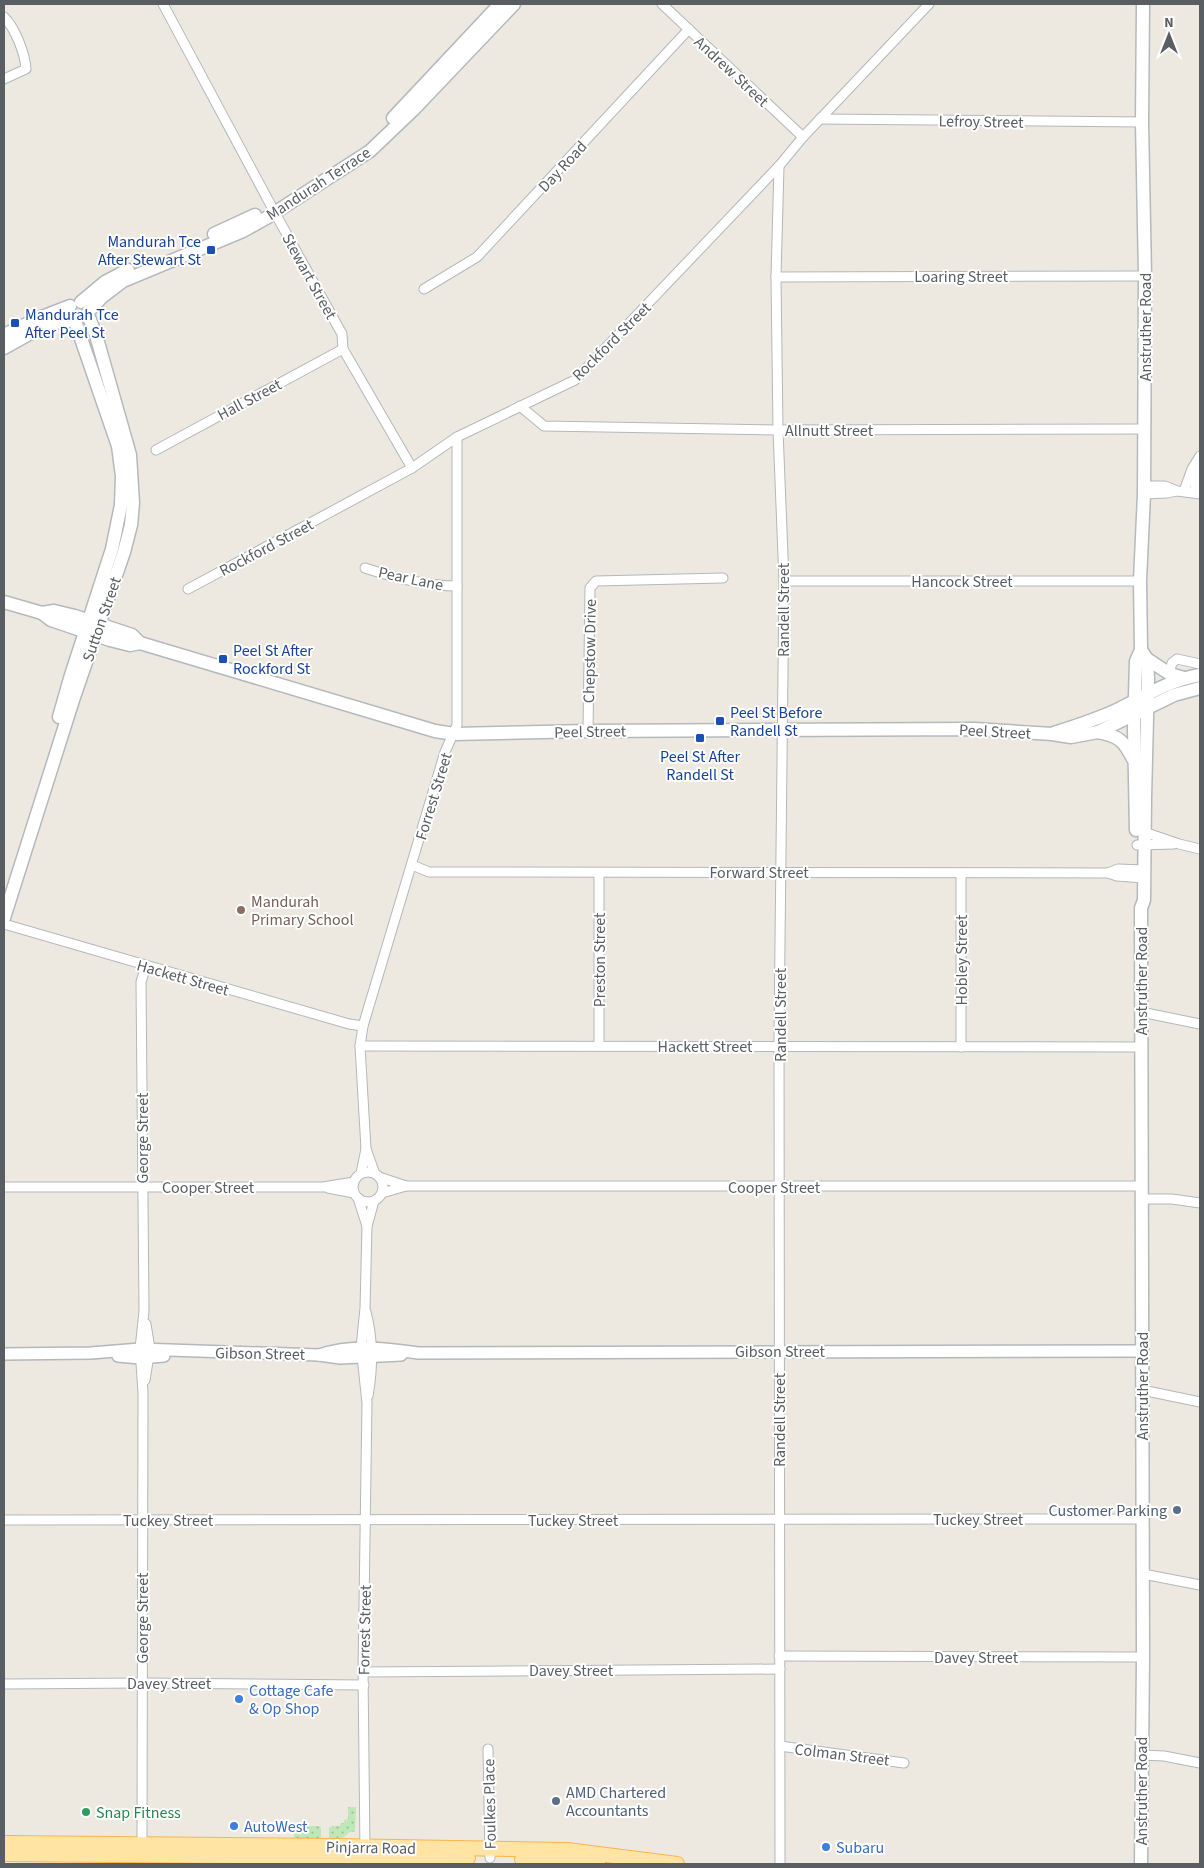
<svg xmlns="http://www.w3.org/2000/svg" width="1204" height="1868" viewBox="0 0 1204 1868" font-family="'Source Sans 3',sans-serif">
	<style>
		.grass { fill: url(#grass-dots) }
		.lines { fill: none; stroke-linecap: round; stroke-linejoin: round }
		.minor-casing { stroke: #b3b8bc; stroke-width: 11 }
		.tertiary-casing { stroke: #b3b8bc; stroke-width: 14 }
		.secondary-casing { stroke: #b4b9be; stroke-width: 15 }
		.primary-casing { stroke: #feb348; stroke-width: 16 }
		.minor { stroke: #fff; stroke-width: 9 }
		.tertiary { stroke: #fff; stroke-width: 11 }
		.secondary { stroke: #fff; stroke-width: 12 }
		.primary { stroke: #ffe4a3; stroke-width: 14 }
		.transit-dot { fill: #1a4fb4; stroke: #fff; stroke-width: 2 }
		.education-dot { fill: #8d6e63; stroke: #fff; stroke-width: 2 }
		.service-dot { fill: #5c6f8a; stroke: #fff; stroke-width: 2 }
		.shop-dot { fill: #3f7fe0; stroke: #fff; stroke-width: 2 }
		.leisure-dot { fill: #2e9e5b; stroke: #fff; stroke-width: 2 }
		.labels { text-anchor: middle; stroke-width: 4; stroke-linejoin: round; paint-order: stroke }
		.street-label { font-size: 16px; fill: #595e62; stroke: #fff }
		.transit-label { font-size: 16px; fill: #164399; stroke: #fff; text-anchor: start }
		.education-label { font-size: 16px; fill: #785e54; stroke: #fff; text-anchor: start }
		.service-label { font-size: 16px; fill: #4e5e75; stroke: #fff; text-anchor: end }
		.shop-label { font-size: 16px; fill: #366cbe; stroke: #fff; text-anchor: start }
		.leisure-label { font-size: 16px; fill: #27864d; stroke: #fff; text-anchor: start }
	</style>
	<defs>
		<pattern id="grass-dots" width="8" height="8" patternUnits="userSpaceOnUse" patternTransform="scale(1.25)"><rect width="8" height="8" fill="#bfe8b9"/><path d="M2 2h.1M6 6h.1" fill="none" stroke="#9ebf9a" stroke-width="1.8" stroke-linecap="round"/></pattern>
	</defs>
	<rect width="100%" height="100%" fill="#ede9e0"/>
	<g class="grass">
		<polygon points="348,1807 356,1807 355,1832 350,1832 343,1838 329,1839 329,1828 332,1826 340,1826 341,1823 344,1823 344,1820 348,1819"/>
		<polygon points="294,1826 319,1826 321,1828 321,1839 294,1839"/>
	</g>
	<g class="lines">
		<g class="minor-casing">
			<g id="minor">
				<polyline points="163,4 275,213 342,334 343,349 412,468"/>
				<polyline points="662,4 803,137"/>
				<path d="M 4,17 C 15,28 25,53 26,69 L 4,79"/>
				<polyline points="820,119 1142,122"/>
				<polyline points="779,166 776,277 778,430 784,581 779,1032 780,1864"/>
				<polyline points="776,277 1145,276"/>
				<polyline points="424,289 477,257 689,29"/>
				<polyline points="520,406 544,426 778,430 1144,429"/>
				<polyline points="156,450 343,349"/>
				<polyline points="1144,486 1165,486 1177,491 1200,494"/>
				<polyline points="1184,491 1192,469 1200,456"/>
				<polyline points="1194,492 1200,461"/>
				<polyline points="1144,494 1167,493 1176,491"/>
				<path d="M 365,568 C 395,578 425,586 457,586"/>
				<polyline points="784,581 1140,581"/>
				<polyline points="188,589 412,468 457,437 575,380 779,166 803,137 929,4"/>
				<polyline points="1170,670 1172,663 1177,659 1200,664"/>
				<polyline points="588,731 590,588 596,581 723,578"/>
				<polyline points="1141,831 1179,844 1200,849"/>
				<polyline points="1137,845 1174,844"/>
				<polyline points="412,865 429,872 1108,873 1117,876 1144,878"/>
				<polyline points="599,873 599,1046"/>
				<polyline points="961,873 961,1047"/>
				<polyline points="1108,873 1118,869 1144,870"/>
				<polyline points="4,924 349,1024 363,1026"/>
				<polyline points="1141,1012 1200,1024"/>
				<polyline points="360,1046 1141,1047"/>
				<polyline points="366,1149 375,1174"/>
				<circle cx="368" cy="1187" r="15"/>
				<polyline points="361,1173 366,1149 360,1046 363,1026 445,752 457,725 457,437"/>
				<polyline points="379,1177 406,1186"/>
				<polyline points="4,1187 323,1187 354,1182"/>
				<polyline points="328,1188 354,1193"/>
				<polyline points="382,1193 406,1186 1141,1186"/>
				<polyline points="358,1198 367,1226"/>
				<polyline points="1142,1199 1172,1199 1200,1203"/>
				<path d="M 366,1312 C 373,1339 373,1368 368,1396"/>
				<polyline points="145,1380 150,1349 146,1324"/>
				<polyline points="1142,1390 1200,1402"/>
				<polyline points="4,1520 1143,1519"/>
				<polyline points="1143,1574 1200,1585"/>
				<polyline points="779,1656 1143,1657"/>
				<polyline points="363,1672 780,1669"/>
				<polyline points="4,1684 142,1683 364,1685"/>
				<polyline points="780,1746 904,1763"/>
				<polyline points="488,1749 490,1858"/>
				<polyline points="1141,1755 1164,1756 1200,1763"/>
				<polyline points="142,1844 143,1393 140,1349 144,1311 141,982 146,966"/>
				<polyline points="365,1852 363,1672 367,1403 361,1347 365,1308 367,1226 374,1201"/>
			</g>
		</g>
		<g class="tertiary-casing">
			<g id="tertiary">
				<polyline points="4,1354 91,1353 140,1349 319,1355 340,1358 401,1355"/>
				<path d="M 319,1355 C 352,1344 385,1348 418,1353 L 1142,1351"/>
				<polyline points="118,1356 140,1358 164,1356"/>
			</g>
		</g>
		<g class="secondary-casing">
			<g id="secondary">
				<polyline points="393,118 500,4"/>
				<polyline points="214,234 255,215"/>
				<polyline points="81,302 105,282 128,270"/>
				<polyline points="88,312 102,297 123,281 243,231 268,217 370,151 413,110 514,4"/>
				<polyline points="4,335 39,318 70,306"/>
				<polyline points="4,348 47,324 74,320"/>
				<polyline points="4,602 42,613 54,611 75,616 132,635 140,643"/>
				<polyline points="42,613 51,620 110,640 130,645 140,643 435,731 454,734 588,731 975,729 1052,734 1071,737 1098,732 1174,695 1200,688"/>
				<polyline points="1141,650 1147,659 1148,678 1145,798 1144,900 1141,908 1143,1657 1141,1864"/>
				<polyline points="1147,659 1170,674 1184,678"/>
				<polyline points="59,717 71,675 112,549 121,505 122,476 118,446 75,321"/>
				<path d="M 1098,732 C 1119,736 1124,741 1133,759"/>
				<path d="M 1054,733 C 1076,726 1098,719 1119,709 C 1146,695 1170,680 1200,675"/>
				<polyline points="1136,830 1134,729 1136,661 1141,650 1140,581 1144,494 1145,276 1142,122 1143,4"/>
				<polyline points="4,918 74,697 124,552 131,525 133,503 130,455 96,335 88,315"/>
			</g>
		</g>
		<g class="primary-casing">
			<g id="primary">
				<polyline points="4,1843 339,1846 567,1850 677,1864"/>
				<polyline points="4,1854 468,1858"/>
				<polyline points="522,1859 556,1860 598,1864"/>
			</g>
		</g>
		<use href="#minor" class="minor"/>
		<use href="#tertiary" class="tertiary"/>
		<use href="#secondary" class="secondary"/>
		<use href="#primary" class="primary"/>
	</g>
	<g class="transit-dot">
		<rect x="206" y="245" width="10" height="10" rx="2.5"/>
		<rect x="10" y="318" width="10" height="10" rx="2.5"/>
		<rect x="218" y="654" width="10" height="10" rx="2.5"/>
		<rect x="715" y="716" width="10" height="10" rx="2.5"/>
		<rect x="695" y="733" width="10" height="10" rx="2.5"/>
	</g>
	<circle class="education-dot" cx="241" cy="910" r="5"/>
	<g class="service-dot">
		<circle cx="1177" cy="1510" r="5"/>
		<circle cx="556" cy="1801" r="5"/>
	</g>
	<g class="shop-dot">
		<circle cx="239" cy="1699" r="5"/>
		<circle cx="234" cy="1826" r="5"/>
		<circle cx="826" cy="1847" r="5"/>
	</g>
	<circle class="leisure-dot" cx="86" cy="1812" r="5"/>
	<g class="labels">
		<g class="street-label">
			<text transform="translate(732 71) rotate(43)" y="6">Andrew Street</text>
			<text transform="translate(981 121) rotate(1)" y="6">Lefroy Street</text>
			<text transform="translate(562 166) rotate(-47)" y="6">Day Road</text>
			<text transform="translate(318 183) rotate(-33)" y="6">Mandurah Terrace</text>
			<text transform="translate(310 276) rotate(61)" y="6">Stewart Street</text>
			<text x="961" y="282">Loaring Street</text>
			<text transform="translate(1145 327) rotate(-90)" y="6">Anstruther Road</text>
			<text transform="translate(611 341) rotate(-45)" y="6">Rockford Street</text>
			<text transform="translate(249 399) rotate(-28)" y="6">Hall Street</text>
			<text x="829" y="436">Allnutt Street</text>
			<text transform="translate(266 547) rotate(-28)" y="6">Rockford Street</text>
			<text transform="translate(411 578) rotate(12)" y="6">Pear Lane</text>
			<text x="962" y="587">Hancock Street</text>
			<text transform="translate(783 610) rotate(-90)" y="6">Randell Street</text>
			<text transform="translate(101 619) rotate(-71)" y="6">Sutton Street</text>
			<text transform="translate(589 651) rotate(-89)" y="6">Chepstow Drive</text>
			<text transform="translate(590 731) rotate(-1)" y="6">Peel Street</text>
			<text transform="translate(995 731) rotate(3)" y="6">Peel Street</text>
			<text transform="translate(433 796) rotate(-73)" y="6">Forrest Street</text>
			<text x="759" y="878">Forward Street</text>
			<text transform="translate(599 960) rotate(-90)" y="6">Preston Street</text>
			<text transform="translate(961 960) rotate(-90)" y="6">Hobley Street</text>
			<text transform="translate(183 977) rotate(16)" y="6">Hackett Street</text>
			<text transform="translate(1141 981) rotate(-90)" y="6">Anstruther Road</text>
			<text transform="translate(780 1015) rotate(-90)" y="6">Randell Street</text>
			<text x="705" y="1052">Hackett Street</text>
			<text transform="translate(142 1138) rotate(-90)" y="6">George Street</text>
			<text x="208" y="1193">Cooper Street</text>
			<text x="774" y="1193">Cooper Street</text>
			<text x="780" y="1357">Gibson Street</text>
			<text transform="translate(260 1353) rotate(1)" y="6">Gibson Street</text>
			<text transform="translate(1142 1386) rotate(-90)" y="6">Anstruther Road</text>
			<text transform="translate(779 1420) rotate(-90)" y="6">Randell Street</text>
			<text x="978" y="1525">Tuckey Street</text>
			<text x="168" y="1526">Tuckey Street</text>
			<text x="573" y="1526">Tuckey Street</text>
			<text transform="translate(142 1618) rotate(-90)" y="6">George Street</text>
			<text transform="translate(364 1630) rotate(-89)" y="6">Forrest Street</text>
			<text x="976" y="1663">Davey Street</text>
			<text x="571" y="1676">Davey Street</text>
			<text x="169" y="1689">Davey Street</text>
			<text transform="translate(842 1754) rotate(7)" y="6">Colman Street</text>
			<text transform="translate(1141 1791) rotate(-90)" y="6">Anstruther Road</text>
			<text transform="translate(489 1804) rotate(-91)" y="6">Foulkes Place</text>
			<text transform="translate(371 1847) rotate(1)" y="6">Pinjarra Road</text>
		</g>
		<g class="transit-label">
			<text x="201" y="247" text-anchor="end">Mandurah Tce<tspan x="201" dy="18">After Stewart St</tspan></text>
			<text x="25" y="320">Mandurah Tce<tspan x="25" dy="18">After Peel St</tspan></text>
			<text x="233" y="656">Peel St After<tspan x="233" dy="18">Rockford St</tspan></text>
			<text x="730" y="718">Peel St Before<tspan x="730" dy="18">Randell St</tspan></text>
			<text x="700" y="762" text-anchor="middle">Peel St After<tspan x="700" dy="18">Randell St</tspan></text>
		</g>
		<g class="education-label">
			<text x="251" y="907">Mandurah<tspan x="251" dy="18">Primary School</tspan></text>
		</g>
		<g class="service-label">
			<text x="1167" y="1516">Customer Parking</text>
			<text x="566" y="1798" text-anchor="start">AMD Chartered<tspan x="566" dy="18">Accountants</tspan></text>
		</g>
		<g class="shop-label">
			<text x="249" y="1696">Cottage Cafe<tspan x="249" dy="18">&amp; Op Shop</tspan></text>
			<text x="244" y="1832">AutoWest</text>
			<text x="836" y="1853">Subaru</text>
		</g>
		<g class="leisure-label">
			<text x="96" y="1818">Snap Fitness</text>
		</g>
	</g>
	<rect width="1204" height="1868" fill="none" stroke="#595e62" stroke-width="10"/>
	<g transform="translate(1169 35)" stroke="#ffffff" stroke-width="4" paint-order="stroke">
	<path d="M0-4L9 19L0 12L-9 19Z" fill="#595e62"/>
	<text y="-8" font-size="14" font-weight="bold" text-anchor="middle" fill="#595e62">N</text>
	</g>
</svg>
